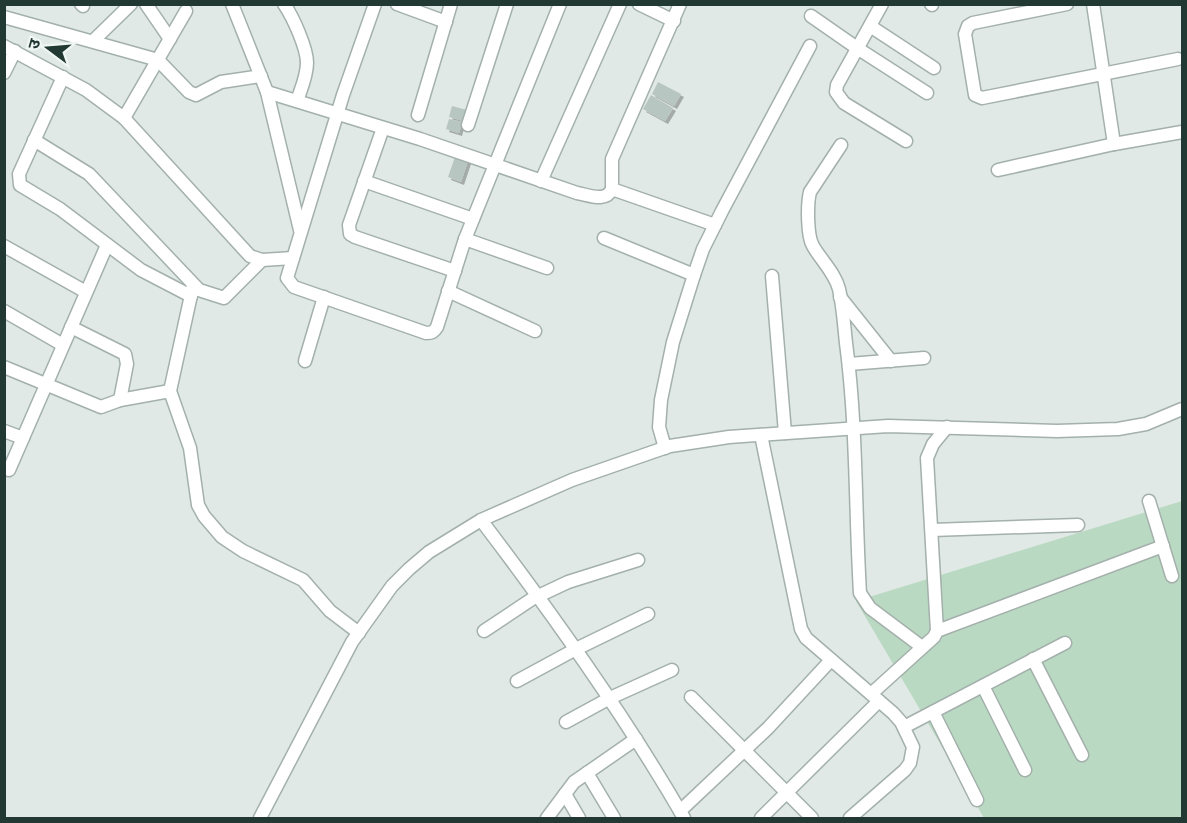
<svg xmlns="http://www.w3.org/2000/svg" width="1187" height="823" viewBox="0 0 1187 823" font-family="Mulish,'Noto Sans Devanagari',sans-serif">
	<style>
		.green { fill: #bad9c2 }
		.building { fill: #b8c6c1; filter: url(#shadow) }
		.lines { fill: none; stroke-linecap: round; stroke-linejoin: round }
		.street-casing { stroke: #a3b0ac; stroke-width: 15 }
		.street { stroke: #fff; stroke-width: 12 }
	</style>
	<defs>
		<filter id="shadow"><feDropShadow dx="3" dy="3" stdDeviation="0" flood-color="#0004"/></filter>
	</defs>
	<rect width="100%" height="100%" fill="#e0e9e5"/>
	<polygon class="green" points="1182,501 1182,818 984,818 856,601"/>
	<g class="building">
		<polygon points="658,82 681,94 674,106 652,94"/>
		<polygon points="651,95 673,108 665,121 643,109"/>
		<polygon points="452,106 467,110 464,121 449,117"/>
		<polygon points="449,119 462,122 459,133 446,129"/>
		<polygon points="456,154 469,158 461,182 448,177"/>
	</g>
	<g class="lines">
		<g class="street-casing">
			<g id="street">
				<polyline points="81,4 83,6"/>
				<polyline points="146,4 170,39"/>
				<polyline points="232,4 267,92 300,230"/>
				<path d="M 284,4 C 293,17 307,48 307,63 C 307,76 301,89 297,101"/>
				<path d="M 375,4 L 343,95 L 287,278 L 294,287 L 426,333 C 432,333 434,332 437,327 L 465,239 L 560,4"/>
				<polyline points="397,4 446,22"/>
				<polyline points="639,4 674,21"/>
				<polyline points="882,4 837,85 836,92 844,103 906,141"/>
				<polyline points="931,4 932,5"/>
				<polyline points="1067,4 973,23 968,26 965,34 975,95 982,98 1178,59"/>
				<polyline points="1093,4 1114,144"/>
				<polyline points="811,16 857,48 927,93"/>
				<polyline points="4,17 158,60 189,92 196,95 221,82 261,76"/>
				<polyline points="870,26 934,68"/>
				<polyline points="93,41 131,4"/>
				<polyline points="4,46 86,90 124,118 250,256 262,260 293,258"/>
				<polyline points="4,73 15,51"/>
				<polyline points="63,77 19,174 20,185 60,209 141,270 191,296"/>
				<path d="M 267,92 L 420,139 L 577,193 C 589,195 606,203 612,189 L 612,159 L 680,4"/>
				<polyline points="418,115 451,4"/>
				<polyline points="124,118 186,11"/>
				<polyline points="468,125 507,4"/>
				<polyline points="383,128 349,225 350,234 355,237 455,271"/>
				<polyline points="34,140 89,174 199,290 224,298 262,260"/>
				<path d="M 841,145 L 810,192 C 807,204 807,236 813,246 C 821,260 835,273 839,289 C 843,306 844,325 846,343 C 857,426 855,510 860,593 L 870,608 L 922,647"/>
				<polyline points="998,170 1114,144 1182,132"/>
				<polyline points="364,181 473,219"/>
				<polyline points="541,181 620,4"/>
				<polyline points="612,189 715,225"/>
				<polyline points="604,238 694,275"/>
				<polyline points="465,239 547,268"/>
				<polyline points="4,246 86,292"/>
				<polyline points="772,276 785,433"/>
				<polyline points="193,286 170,391 190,448 198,505 204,516 222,537 243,551 303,580 330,611 359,633"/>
				<polyline points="448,291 535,331"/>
				<polyline points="840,297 891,361"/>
				<polyline points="4,311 63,345"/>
				<polyline points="71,327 125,354 127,364 120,400"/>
				<polyline points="305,361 324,297"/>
				<polyline points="849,364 924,358"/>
				<polyline points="4,367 101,407 120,400 170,391"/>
				<polyline points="4,431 23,438"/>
				<polyline points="761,435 801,629 806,638 893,713 901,722 913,747 910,763 905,770 850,818"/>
				<polyline points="665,448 659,427 661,400 673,342 694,275 703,249 722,211 810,46"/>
				<polyline points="9,470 107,245"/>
				<polyline points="1149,501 1172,576"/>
				<path d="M 481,520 C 554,616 624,714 684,818"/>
				<polyline points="932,530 1078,525"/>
				<polyline points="484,631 532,599 568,582 638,560"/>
				<polyline points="937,631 1163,546"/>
				<polyline points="1033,659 1082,755"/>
				<polyline points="517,681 576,649 648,614"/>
				<polyline points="983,686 1025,770"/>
				<polyline points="871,694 934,637 937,631 927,458 933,444 947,427"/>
				<polyline points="691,697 812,818"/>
				<polyline points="933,712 977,800"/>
				<polyline points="566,722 610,698 672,670"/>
				<polyline points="904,727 1065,643"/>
				<polyline points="587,773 614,818"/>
				<polyline points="565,794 579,818"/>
				<polyline points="680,811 768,728 831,660"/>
				<polyline points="260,818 352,642 392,586 409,569 429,552 481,520 572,480 670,446 729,437 888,426 1057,431 1118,429 1146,424 1182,409"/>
				<polyline points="547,818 574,782 636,739"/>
				<polyline points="761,818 879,701"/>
			</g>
		</g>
		<use href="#street" class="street"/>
	</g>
	<rect width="1187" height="823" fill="none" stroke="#223832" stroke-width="12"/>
	<g transform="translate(48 48) rotate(286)" stroke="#eff6f3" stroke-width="4.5" paint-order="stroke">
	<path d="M0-4.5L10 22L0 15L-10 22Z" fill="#223832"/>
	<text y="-9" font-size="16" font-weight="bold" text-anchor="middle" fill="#223832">उ</text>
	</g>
</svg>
